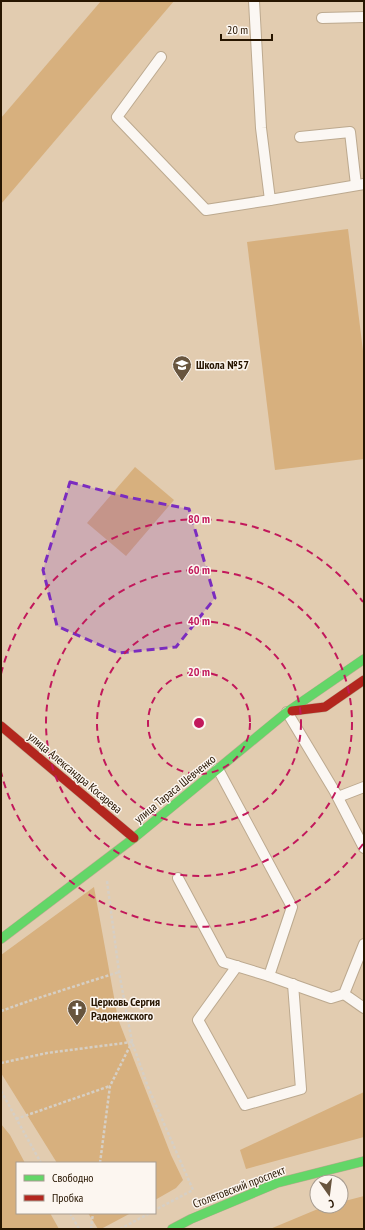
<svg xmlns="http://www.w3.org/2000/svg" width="365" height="1230" viewBox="0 0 365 1230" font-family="'PT Sans Narrow',sans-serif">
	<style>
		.green { fill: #d7b07e }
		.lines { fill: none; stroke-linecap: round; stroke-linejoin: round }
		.lane-casing { stroke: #bca98f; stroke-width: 12 }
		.fast-casing { stroke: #bca98f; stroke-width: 10 }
		.jam-casing { stroke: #bca98f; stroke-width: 10 }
		.path { stroke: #d6cfc5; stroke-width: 2.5; stroke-dasharray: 3 2; stroke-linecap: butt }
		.lane { stroke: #fbf7f3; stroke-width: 10 }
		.fast { stroke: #63d668; stroke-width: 9 }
		.jam { stroke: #b3261e; stroke-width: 9 }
		.marked { fill: #7b2cbf; fill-opacity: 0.2; stroke: #7b2cbf; stroke-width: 3; stroke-dasharray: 8 5; stroke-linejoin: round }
		.ring { fill: none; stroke: #c2185b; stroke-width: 2; stroke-dasharray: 7 5 }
		.labels { text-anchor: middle; stroke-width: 3; stroke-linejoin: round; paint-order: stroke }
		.poi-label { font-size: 12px; font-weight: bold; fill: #271500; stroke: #fcf6f0; text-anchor: start }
		.street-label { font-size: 12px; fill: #271500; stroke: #fcf6f0 }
		.centre { fill: #c2185b; stroke: #fcf6f0; stroke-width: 2 }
		.ring-label { font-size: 12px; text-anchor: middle; font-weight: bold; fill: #c2185b; stroke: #fcf6f0; stroke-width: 3; stroke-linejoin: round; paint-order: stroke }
	</style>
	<rect width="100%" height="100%" fill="#e2ccb0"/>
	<g class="green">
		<polygon points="101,1 174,1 1,204 1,118"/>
		<polygon points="348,229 364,359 364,459 275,470 247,242"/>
		<polygon points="135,467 174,500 126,556 87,523"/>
		<polygon points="94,887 118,1019 171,1155 183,1180 176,1188 155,1200 155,1163 57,1163 1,1073 1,955"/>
		<polygon points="364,1092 364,1137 246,1169 240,1150"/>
		<polygon points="1,1124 10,1135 25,1163 17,1163 17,1213 50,1213 59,1229 1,1229"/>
		<polygon points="364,1196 364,1229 270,1229 325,1206 341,1206 341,1202"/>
		<polygon points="88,1213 131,1213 101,1229 98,1229"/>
	</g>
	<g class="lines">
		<g class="lane-casing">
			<g id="lane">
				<polyline points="254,1 261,128 270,200 364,184"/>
				<polyline points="322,18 364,17"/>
				<polyline points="161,57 117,117 206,210 270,200"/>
				<polyline points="300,137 350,132 356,185"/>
				<polyline points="287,712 335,792 364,848"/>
				<polyline points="218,769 292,907 269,976 331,998 344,994 364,944"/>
				<polyline points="338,797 364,787"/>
				<polyline points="178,878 223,962 269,976"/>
				<polyline points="237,966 198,1020 245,1105 301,1089 293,984"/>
				<polyline points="344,994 364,1008"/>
			</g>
		</g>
		<g class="fast-casing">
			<g id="fast">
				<polyline points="1,939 134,838 287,712 364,659"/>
				<polyline points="172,1229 191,1219 277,1183 364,1161"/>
			</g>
		</g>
		<g class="jam-casing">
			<g id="jam">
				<polyline points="292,711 325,707 364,680"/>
				<polyline points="1,726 134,838"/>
			</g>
		</g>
		<g class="path">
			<polyline points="107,881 119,972 132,1042 148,1087 193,1190 155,1210"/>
			<polyline points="1,1011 29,1001 119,972"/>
			<polyline points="1,1063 47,1053 132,1042"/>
			<polyline points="1,1091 41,1163"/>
			<polyline points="16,1119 110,1086"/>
			<polyline points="100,1163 110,1086 132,1042"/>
			<polyline points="70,1213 79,1229"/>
			<polyline points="91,1229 93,1213"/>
			<polyline points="120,1229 150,1213"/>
		</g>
		<use href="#lane" class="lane"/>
		<use href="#fast" class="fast"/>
		<use href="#jam" class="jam"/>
	</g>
	<path class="marked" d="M 70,482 L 127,497 L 189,509 L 215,598 L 176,647 L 118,653 L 57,626 L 43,570 Z"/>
	<g class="ring">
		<circle cx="199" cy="723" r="51"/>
		<circle cx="199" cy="723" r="102"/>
		<circle cx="199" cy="723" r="153"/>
		<path d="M363 844A204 204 0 0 1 1 772M1 674A204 204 0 0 1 363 602"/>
	</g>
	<defs>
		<g id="school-pin" transform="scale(1)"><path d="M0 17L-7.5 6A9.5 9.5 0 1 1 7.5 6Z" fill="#68553e" stroke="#fcf6f0"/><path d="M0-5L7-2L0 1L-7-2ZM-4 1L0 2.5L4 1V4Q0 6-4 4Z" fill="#fff"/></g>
		<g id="church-pin" transform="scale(1)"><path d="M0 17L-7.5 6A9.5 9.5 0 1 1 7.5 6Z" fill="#68553e" stroke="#fcf6f0"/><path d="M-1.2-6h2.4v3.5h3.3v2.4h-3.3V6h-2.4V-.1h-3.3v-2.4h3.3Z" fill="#fff"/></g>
	</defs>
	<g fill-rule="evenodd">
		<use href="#school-pin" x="182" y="365"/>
		<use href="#church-pin" x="77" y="1009"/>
	</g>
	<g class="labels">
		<g class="poi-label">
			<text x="196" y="369">Школа №57</text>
			<text x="91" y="1006">Церковь Сергия<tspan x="91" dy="14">Радонежского</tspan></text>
		</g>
		<g class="street-label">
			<text transform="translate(75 773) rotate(40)" y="4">улица Александра Косарева</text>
			<text transform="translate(175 789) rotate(-39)" y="4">улица Тараса Шевченко</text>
			<text transform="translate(239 1187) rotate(-21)" y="4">Столетовский проспект</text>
		</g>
	</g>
	<circle cx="199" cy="723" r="6" class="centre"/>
	<g class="ring-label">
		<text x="199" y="523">80 m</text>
		<text x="199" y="574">60 m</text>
		<text x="199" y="625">40 m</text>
		<text x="199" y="676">20 m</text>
	</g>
	<rect width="365" height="1230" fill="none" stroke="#271500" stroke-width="4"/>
	<rect x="16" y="1162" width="140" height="52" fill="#fcf6f0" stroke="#a79c90"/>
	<rect x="24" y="1175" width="20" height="6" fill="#63d668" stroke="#a79c90"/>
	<text x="52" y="1182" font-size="12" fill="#271500">Свободно</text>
	<rect x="24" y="1195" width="20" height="6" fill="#b3261e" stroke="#a79c90"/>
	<text x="52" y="1202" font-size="12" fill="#271500">Пробка</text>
	<g transform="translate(329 1194) rotate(166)"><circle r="19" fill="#fcf6f0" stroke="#a79c90"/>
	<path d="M0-3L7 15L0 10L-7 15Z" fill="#68553e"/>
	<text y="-6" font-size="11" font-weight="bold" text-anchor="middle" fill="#271500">С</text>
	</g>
	<path d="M221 34v6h51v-6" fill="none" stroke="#271500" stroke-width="2"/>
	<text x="227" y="34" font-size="12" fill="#271500" stroke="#fcf6f0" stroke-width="3" paint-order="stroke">20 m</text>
</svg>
